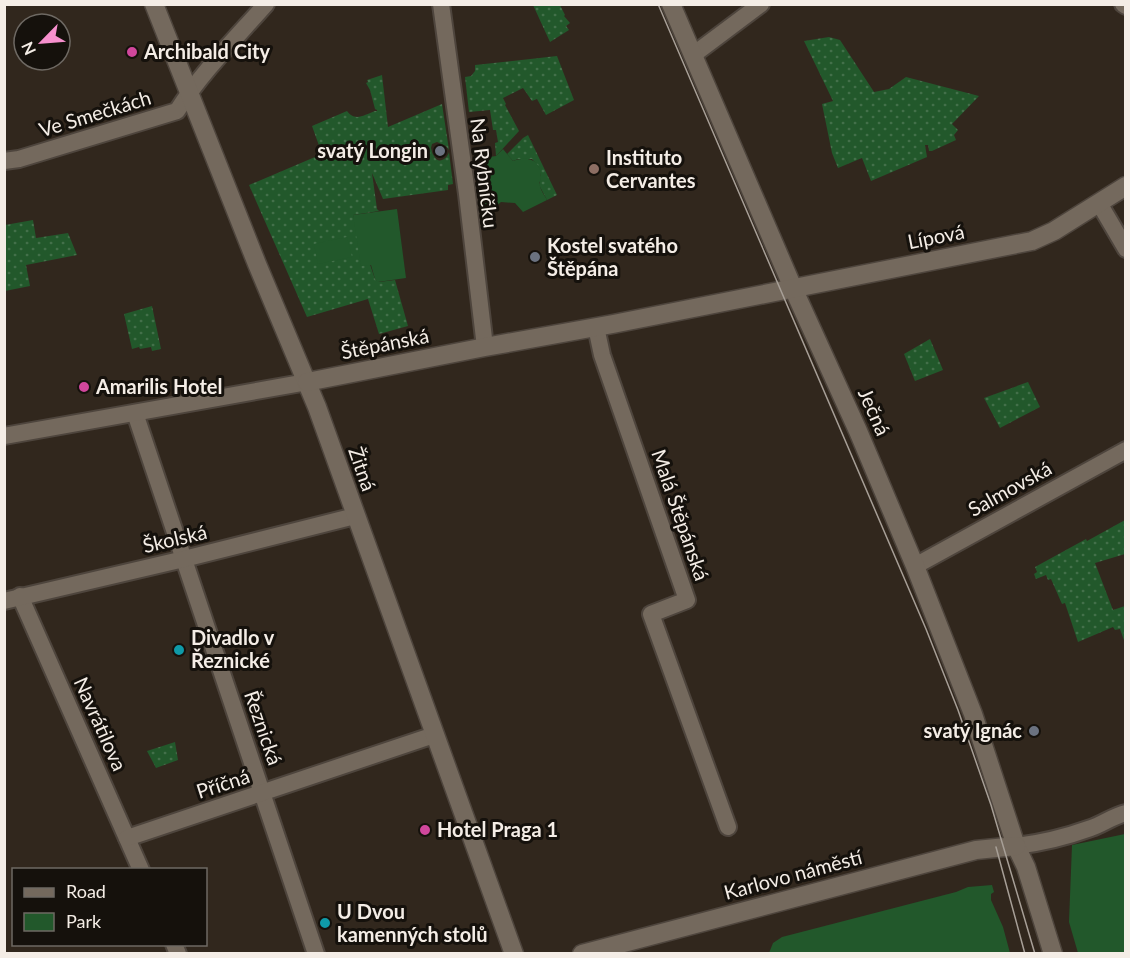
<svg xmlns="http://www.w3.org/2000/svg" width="1130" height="958" viewBox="0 0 1130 958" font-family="Lato,sans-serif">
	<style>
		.grass { fill: url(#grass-dots) }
		.park { fill: #22582b }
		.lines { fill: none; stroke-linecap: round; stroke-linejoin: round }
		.street-casing { stroke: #4e453d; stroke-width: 20 }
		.secondary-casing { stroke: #4e453d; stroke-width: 21 }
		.street { stroke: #74695d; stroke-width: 16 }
		.secondary { stroke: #74695d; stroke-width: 18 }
		.tram { stroke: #a79f97; stroke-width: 1.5 }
		.hotel-dot { fill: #d1479c; stroke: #15110c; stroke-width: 2 }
		.worship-dot { fill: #6b7280; stroke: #15110c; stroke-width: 2 }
		.education-dot { fill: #8d6e63; stroke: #15110c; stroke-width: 2 }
		.culture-dot { fill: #0f9aa8; stroke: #15110c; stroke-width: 2 }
		.labels { text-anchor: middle; stroke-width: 6; stroke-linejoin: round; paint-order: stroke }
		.poi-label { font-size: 20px; font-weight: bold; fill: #f4ede6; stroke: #15110c; text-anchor: start }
		.street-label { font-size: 20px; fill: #f4ede6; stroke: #15110c }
	</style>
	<defs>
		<pattern id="grass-dots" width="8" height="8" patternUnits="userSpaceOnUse" patternTransform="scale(1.5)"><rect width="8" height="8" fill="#22582b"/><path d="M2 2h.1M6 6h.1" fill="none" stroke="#43704a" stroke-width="1.8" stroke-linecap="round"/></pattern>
	</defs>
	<rect width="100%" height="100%" fill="#31271d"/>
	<g class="grass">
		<polygon points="533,5 560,5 565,15 564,16 570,23 566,26 569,30 550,42"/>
		<polygon points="829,37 840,40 874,92 889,89 906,77 979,96 952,124 958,130 954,135 956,140 932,151 929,151 928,145 925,145 927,157 871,181 862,158 838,168 832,153 822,104 833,101 804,41"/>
		<polygon points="557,56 574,100 546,115 537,99 532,101 523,88 503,98 506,104 505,105 519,131 496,156 495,143 498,142 496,130 493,130 490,110 469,112 465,77 471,76 475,71 475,65"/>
		<path d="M 382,75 L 388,127 L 442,104 L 449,150 L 446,146 L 437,142 L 432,144 L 431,148 C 432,151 432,154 434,156 C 438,165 447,159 449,152 L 453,184 L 448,185 L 448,190 L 383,199 L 372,173 L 377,209 L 379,211 L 353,215 L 375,279 L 379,282 L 395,280 L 408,326 L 379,334 L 368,299 L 307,317 L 249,185 L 322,154 L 312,126 L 347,111 C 355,122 364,115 375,111 L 377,111 L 377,110 L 375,109 L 370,90 L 366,83 L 368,82 L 367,80 Z"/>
		<polygon points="528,135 557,195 547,200 539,185 541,176 538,166 532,159 518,159 513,161 507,154 523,138"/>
		<polygon points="33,220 36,238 68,233 77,255 26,265 30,286 5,291 5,225"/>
		<polygon points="152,306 161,349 152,351 151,347 140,349 139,347 132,349 124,314"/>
		<polygon points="930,339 943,370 915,381 904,354"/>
		<polygon points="1028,382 1040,407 1000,428 984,398"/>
		<polygon points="1125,520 1125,554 1095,563 1113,610 1125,606 1125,643 1120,629 1115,630 1113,627 1078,642 1065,603 1062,604 1051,579 1048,580 1046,575 1036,579 1034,574 1037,572 1035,567 1086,539 1087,541"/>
		<polygon points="175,742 178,760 156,768 147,751"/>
	</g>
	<g class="park">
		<path d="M 503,149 L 513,161 C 527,156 541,159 541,177 C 541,184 538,180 540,186 C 541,191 545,196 547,200 L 523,212 L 515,203 L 501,202 L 488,213 L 482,211 L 475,159 L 496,156 Z"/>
		<polygon points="397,209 406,278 378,282 375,279 371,265 361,266 353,215"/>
		<polygon points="347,237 352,257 318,264 314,244"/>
		<polygon points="1125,834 1125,953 1078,953 1069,922 1072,845"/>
		<polygon points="992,885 994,892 991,894 991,900 1003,927 1010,953 769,953 773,943 782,937 956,892 968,887"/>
	</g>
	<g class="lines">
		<g class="street-casing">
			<g id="street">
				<polyline points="441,4 467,194 485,347"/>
				<polyline points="1123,4 1126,6"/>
				<polyline points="693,55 761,4"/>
				<path d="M 4,161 L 19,159 L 177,111 C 202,72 235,39 266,4"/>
				<polyline points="1099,203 1126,249"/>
				<polyline points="596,327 602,355 687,600 651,614 728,827"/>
				<polyline points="135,413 316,954"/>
				<polyline points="4,436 307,382"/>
				<polyline points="915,566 1126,450"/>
				<polyline points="20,596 141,870"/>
				<polyline points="4,601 184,559 355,516"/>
				<polyline points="127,838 434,735"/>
				<path d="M 1016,846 C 1042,843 1066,837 1091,828 C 1103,824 1113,816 1126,813"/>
				<polyline points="174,944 178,954"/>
			</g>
		</g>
		<g class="secondary-casing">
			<g id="secondary">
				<polyline points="154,4 257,264 317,407 514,954"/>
				<polyline points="671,4 793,288 858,431 915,566 973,714 1016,846 1026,867 1053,954"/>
				<polyline points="307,382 485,347 613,324 1032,241 1054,231 1126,186"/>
				<polyline points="582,954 976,850 1016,846"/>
			</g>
		</g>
		<use href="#street" class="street"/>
		<use href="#secondary" class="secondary"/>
		<g class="tram">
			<polyline points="658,4 926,629 958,710 991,805 1035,954"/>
			<polyline points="996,847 1025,954"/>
		</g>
	</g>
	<g class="hotel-dot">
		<circle cx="132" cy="52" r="6"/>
		<circle cx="84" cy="387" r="6"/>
		<circle cx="425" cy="830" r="6"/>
	</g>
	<g class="worship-dot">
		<circle cx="440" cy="151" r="6"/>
		<circle cx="535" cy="257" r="6"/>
		<circle cx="1034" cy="731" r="6"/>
	</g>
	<circle class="education-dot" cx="594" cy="169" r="6"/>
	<g class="culture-dot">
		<circle cx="179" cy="650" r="6"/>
		<circle cx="325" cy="923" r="6"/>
	</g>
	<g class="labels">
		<g class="poi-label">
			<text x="144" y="59">Archibald City</text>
			<text x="428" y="158" text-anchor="end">svatý Longin</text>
			<text x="606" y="165">Instituto<tspan x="606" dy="23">Cervantes</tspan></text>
			<text x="547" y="253">Kostel svatého<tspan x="547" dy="23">Štěpána</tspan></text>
			<text x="96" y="394">Amarilis Hotel</text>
			<text x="191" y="645">Divadlo v<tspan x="191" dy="23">Řeznické</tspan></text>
			<text x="1022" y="738" text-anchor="end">svatý Ignác</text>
			<text x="437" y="837">Hotel Praga 1</text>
			<text x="337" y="919">U Dvou<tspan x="337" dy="23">kamenných stolů</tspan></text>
		</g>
		<g class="street-label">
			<text transform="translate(95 114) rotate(-17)" y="7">Ve Smečkách</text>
			<text transform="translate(484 173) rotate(83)" y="7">Na Rybníčku</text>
			<text transform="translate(936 237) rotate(-11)" y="7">Lípová</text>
			<text transform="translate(385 344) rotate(-11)" y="7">Štěpánská</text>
			<text transform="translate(874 412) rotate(66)" y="7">Ječná</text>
			<text transform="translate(362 469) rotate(71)" y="7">Žitná</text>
			<text transform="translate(1010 489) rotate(-29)" y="7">Salmovská</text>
			<text transform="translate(680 515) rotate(71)" y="7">Malá Štěpánská</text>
			<text transform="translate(175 539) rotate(-13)" y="7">Školská</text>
			<text transform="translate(100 724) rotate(66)" y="7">Navrátilova</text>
			<text transform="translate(263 728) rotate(71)" y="7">Řeznická</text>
			<text transform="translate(223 784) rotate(-18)" y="7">Příčná</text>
			<text transform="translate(793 875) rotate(-15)" y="7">Karlovo náměstí</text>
		</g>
	</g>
	<rect width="1130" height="958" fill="none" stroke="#f4ede6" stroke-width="12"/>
	<rect x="12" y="868" width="195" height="78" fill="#15110c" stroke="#6e6963" stroke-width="1.5"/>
	<rect x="24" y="888" width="30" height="9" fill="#74695d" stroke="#6e6963" stroke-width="1.5"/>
	<text x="66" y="898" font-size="18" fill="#f4ede6">Road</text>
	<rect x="24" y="913" width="30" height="18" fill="#22582b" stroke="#6e6963" stroke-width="1.5"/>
	<text x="66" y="928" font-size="18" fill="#f4ede6">Park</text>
	<g transform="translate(42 42) rotate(245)"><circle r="28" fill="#15110c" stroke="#6e6963" stroke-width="1.5"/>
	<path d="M0-4.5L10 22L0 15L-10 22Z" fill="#f790ce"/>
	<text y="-9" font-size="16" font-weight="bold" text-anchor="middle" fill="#f4ede6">N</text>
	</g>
</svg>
